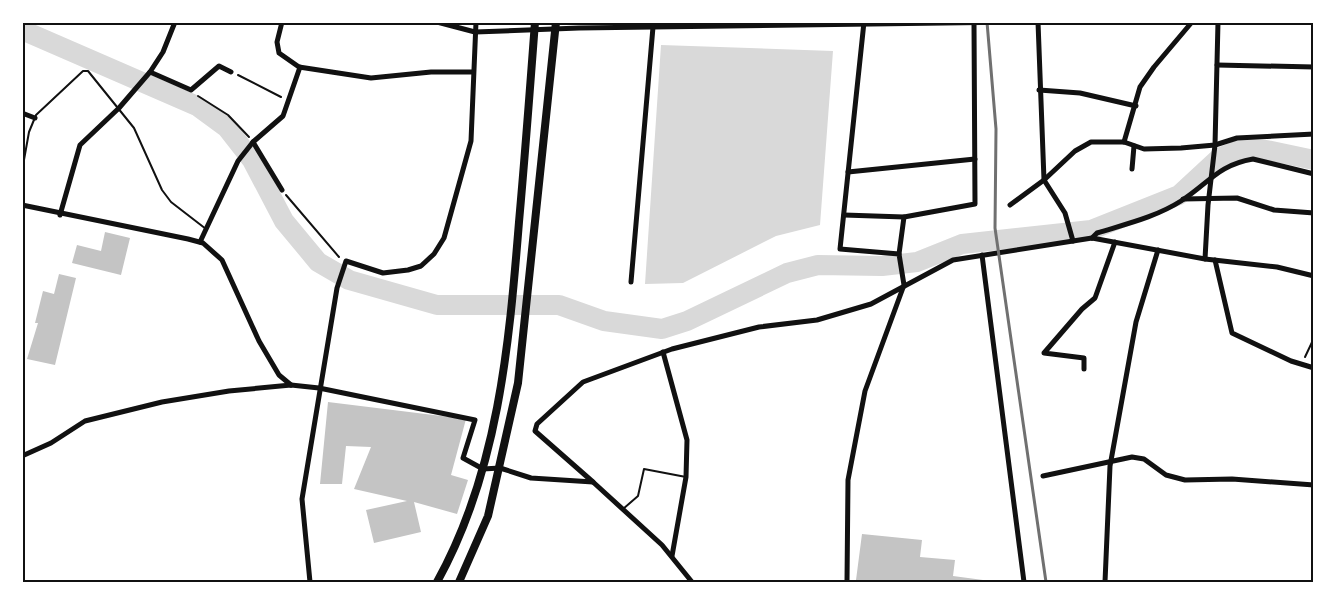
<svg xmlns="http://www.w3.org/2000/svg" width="1336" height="605" viewBox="0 0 1336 605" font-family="'Varela Round',sans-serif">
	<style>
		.water { fill: #d9d9d9 }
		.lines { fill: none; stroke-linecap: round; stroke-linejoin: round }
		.river { stroke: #d9d9d9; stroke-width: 20 }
		.building { fill: #c4c4c4 }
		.path { stroke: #111; stroke-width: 2 }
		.service { stroke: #111; stroke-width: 2 }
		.minor { stroke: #111; stroke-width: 5 }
		.trunk { stroke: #111; stroke-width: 8 }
		.rail { stroke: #707070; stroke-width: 3 }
		.neatline { fill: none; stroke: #111; stroke-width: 2 }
	</style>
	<rect width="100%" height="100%" fill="#fff"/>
	<polygon class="water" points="661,45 833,51 820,225 776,236 683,283 645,284"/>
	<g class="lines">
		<polyline class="river" points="22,30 197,106 227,128 252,160 284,221 318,262 349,280 437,305 559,305 604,321 662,329 687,321 787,273 818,265 882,266 917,262 962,244 1091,230 1179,195 1219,158 1241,149 1266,150 1314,160"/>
	</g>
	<g class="building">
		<polygon points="105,232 130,238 121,275 72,263 77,245 101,251"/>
		<polygon points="59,274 76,278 55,365 27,359 38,323 35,323 43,291 54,294"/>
		<polygon points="328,402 466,419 451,475 468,480 457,514 414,502 421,532 374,543 366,510 407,501 354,489 371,447 346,446 342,484 320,484"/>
		<polygon points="862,534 922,540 920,557 955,560 953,576 998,582 872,582 856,580"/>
	</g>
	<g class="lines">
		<g class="path">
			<polyline points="238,75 281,97"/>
			<polyline points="198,96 228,115 249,137"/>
			<polyline points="286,195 339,257"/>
			<polyline points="1305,357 1314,338"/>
		</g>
		<g class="service">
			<polyline points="22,171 29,132 36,115 83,71 88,71 134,128 162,190 171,202 206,229"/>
			<polyline points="623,509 638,496 644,469 686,477"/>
		</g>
		<g class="minor">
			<polyline points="282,22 277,42 279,53 299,67 371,78 431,72 473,72"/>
			<polyline points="437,22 475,32 579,28 1017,22"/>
			<polyline points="1038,22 1044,180 1065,213 1073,241"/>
			<polyline points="1217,65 1314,67"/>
			<polyline points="150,72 191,90 219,66 231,72"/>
			<polyline points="1039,90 1080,93 1136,106"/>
			<polyline points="22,113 35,118"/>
			<polyline points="253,142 282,190"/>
			<polyline points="1124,142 1140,87 1154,67 1192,22"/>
			<polyline points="1132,169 1134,146"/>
			<polyline points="848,172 975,159"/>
			<polyline points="1183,199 1237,198 1274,210 1314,213"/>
			<polyline points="22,205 188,239 203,243 222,260 259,341 279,375 291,385"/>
			<polyline points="1010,205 1044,180 1075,151 1091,142 1124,142 1144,149 1181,148 1215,145 1237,138 1314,134"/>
			<polyline points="60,215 80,145 119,108 150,72 163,52 175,22"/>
			<polyline points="844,215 904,217 975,204 974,23"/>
			<path d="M 1092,238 L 1097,233 C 1126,224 1156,217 1181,201 C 1209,183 1218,165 1253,159 L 1314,174"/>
			<polyline points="200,242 238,161 253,142 283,116 300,67"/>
			<polyline points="899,254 904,217"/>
			<polyline points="982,255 1024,582"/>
			<polyline points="1205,259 1208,205 1215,145 1218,22"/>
			<polyline points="1215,260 1232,333 1291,361 1314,368"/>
			<polyline points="631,282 653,27"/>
			<polyline points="663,352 687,440 686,477 672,556"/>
			<polyline points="1084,369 1084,358 1044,353 1082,309 1095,298 1115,242"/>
			<polyline points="22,456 51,443 85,421 162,402 229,391 291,385 319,388 475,420 463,458 483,469 500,468 531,478 593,482 662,545 692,582"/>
			<polyline points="1043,476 1132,457 1144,459 1166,475 1185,480 1232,479 1314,485"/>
			<polyline points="593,482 535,431 537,424 583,382 672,349 759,327 817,320 871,304 953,260 1092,238 1205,259 1277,267 1314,276"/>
			<polyline points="310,582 302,499 337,288 346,261 383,273 408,270 421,266 434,254 444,238 471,141 476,22"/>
			<polyline points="847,582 848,480 865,391 904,285 899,254 840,249 864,22"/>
			<polyline points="1105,582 1110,466 1136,322 1158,250"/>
		</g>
		<g class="trunk">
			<path d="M 437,582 C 498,472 509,346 519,222 C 525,155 530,89 535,22"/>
			<polyline points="459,582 488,516 518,383 556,22"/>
		</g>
		<polyline class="rail" points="987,22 996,129 995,228 1046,582"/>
	</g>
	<rect width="1336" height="605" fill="none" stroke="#ffffff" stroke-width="48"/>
	<rect x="24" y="24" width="1288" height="557" class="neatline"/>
</svg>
